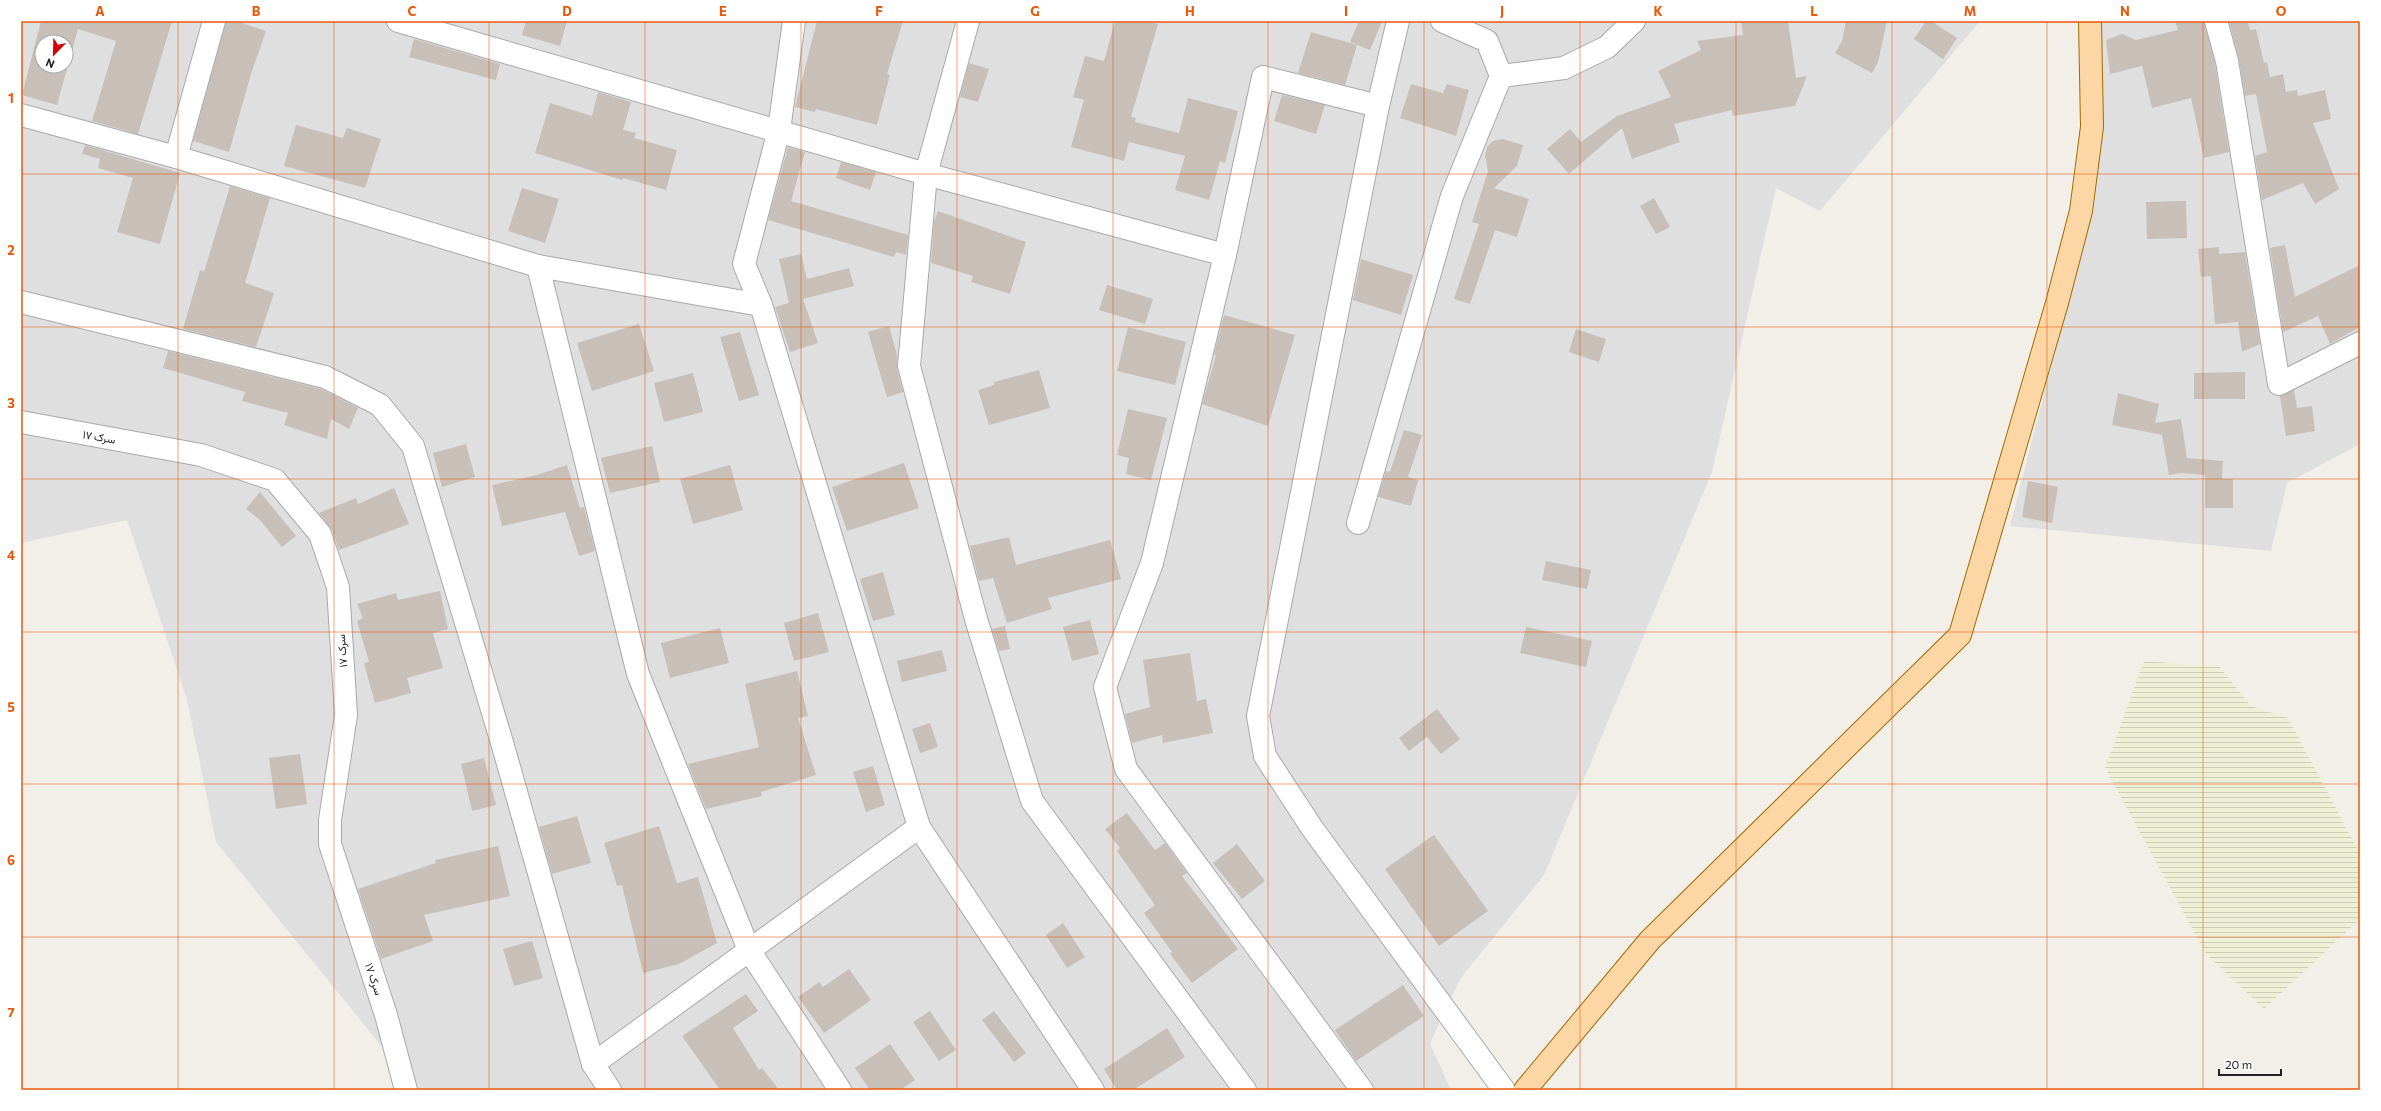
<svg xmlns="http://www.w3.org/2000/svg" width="2381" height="1111" viewBox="0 0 2381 1111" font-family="Commissioner,Vazirmatn,sans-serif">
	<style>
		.residential { fill: #e0dfdf; fill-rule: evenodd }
		.farmland { fill: url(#farmland-rules) }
		.building { fill: #c7bfb8; fill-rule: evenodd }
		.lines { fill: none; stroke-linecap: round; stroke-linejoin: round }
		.minor-casing { stroke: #a9a9a9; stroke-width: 24 }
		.major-casing { stroke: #a06b00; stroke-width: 24 }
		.minor { stroke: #fff; stroke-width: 22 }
		.major { stroke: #fcd6a4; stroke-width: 22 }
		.grid { fill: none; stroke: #e8590c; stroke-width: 1; stroke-opacity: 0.55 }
		.labels { text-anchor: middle; stroke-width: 3; stroke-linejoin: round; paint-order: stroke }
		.street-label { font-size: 11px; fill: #222; stroke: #fff }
		.neatline { fill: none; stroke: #e8590c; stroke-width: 1.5 }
		.grid-label { font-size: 13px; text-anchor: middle; font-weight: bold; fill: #e8590c }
	</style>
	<defs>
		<pattern id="farmland-rules" width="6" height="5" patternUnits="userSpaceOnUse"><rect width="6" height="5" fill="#eef0d5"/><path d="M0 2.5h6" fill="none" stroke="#ccceb7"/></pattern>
	</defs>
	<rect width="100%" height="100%" fill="#f2efe9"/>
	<g class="residential">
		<path d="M 21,21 L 1980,21 L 1820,211 L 1776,188 L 1712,472 L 1544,875 L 1460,979 L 1430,1043 L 1451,1090 L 417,1090 L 216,842 L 187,700 L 127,520 L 21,543 ZM 42,42 L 66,42 L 66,66 L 42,66 Z"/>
		<polygon points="2102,21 2360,21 2360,444 2287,483 2271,551 2010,526 2080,254 2102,109"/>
	</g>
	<polygon class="farmland" points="2144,661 2220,667 2251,706 2288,718 2360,854 2360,919 2264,1009 2206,954 2105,768"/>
	<g class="building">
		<path d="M 41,21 L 172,21 L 138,134 L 92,121 L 116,41 L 78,29 L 57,105 L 22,95 ZM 42,42 L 66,42 L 66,66 L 42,66 Z"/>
		<polygon points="226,21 236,21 266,31 251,74 229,152 193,141"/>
		<polygon points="526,21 567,21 560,46 522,35"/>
		<polygon points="817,21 903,21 887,74 890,75 877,125 816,109 815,112 795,107"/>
		<polygon points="1115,21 1148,21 1158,24 1131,117 1136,118 1135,122 1179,133 1188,98 1238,111 1225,163 1220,161 1209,200 1175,190 1185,156 1129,142 1124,161 1071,147 1084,100 1073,97 1085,56 1104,61"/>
		<polygon points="1359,21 1382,21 1370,50 1350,42"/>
		<polygon points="1741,21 1788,21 1796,78 1807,76 1795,106 1733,116 1732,110 1674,124 1680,142 1632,159 1622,128 1569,174 1547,149 1570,129 1581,142 1617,116 1671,97 1658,71 1701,50 1697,41 1743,35"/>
		<polygon points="1846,21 1887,21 1878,62 1872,73 1835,53 1842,41"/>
		<polygon points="1926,21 1931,21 1957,38 1943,59 1914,39"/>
		<polygon points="2175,21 2204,21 2215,64 2229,152 2204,158 2191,98 2152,108 2142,66 2110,74 2106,40 2122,34 2136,40 2178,30"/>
		<polygon points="2229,21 2248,21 2250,30 2256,29 2264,63 2267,62 2270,77 2283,74 2286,92 2297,90 2298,96 2325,90 2331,119 2313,123 2339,189 2315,204 2303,183 2262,200 2255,156 2267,152 2256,94 2245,96 2239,59"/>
		<polygon points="1311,32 1357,45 1345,85 1298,73"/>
		<polygon points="414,39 500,64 496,80 409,57"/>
		<polygon points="969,63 989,69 978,102 960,97"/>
		<polygon points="1411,84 1443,93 1447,84 1469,90 1456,136 1400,118"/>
		<polygon points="598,92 631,102 623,130 636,133 634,138 677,150 666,190 623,178 622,180 535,153 550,103 592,116"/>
		<polygon points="1282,95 1325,105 1316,134 1274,121"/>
		<polygon points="296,125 343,138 347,128 381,139 365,188 284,166"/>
		<polygon points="1502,139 1523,145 1517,166 1494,188 1529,199 1517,237 1495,230 1470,304 1454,299 1479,224 1472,222 1488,171 1485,156 1487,147 1493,141"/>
		<polygon points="85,145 180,173 160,244 117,232 133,178 98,168 100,159 82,154"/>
		<polygon points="788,147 805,152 791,201 908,235 906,255 896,252 894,257 768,220"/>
		<polygon points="841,162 876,172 870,190 836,178"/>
		<polygon points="230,186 270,198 245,283 274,293 256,347 183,329 200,270 204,272"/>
		<polygon points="522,188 559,199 545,243 508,231"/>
		<polygon points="1654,198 1670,227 1656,234 1640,206"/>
		<polygon points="2186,201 2187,238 2147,239 2146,202"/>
		<polygon points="938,211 1026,242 1010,294 971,282 973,276 931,263 934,222"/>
		<polygon points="2285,245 2295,297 2360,265 2360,327 2330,344 2318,316 2283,332 2270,248"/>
		<polygon points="2219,247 2219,254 2245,252 2260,344 2242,352 2238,322 2215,324 2211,276 2201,277 2198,249"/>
		<polygon points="801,254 807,279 849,268 854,286 803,299 818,343 790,352 775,307 789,303 779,259"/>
		<polygon points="1361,259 1413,275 1401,315 1353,300"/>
		<polygon points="1107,285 1153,299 1145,324 1099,310"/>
		<polygon points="1224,315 1295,335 1268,426 1202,404 1216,355 1214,355"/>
		<polygon points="639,324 654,371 592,391 577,343"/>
		<polygon points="889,326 897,355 897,369 903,392 887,397 868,332"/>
		<polygon points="1128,327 1186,342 1175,385 1117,371"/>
		<polygon points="1576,329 1606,339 1599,362 1569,352"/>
		<polygon points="740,332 759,395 739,401 720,337"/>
		<polygon points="168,351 321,389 358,408 349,429 331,419 327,439 284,425 288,413 242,401 245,392 163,368"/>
		<polygon points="1039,370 1050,408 989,425 978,390 994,385 994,382"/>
		<polygon points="2245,372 2245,399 2194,399 2194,373"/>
		<polygon points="693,373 703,412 664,422 654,383"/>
		<polygon points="2294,390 2297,408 2312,406 2315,431 2286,436 2280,396"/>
		<polygon points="2118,393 2159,404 2155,423 2181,419 2187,458 2223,461 2222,479 2233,479 2233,508 2205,508 2205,475 2181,473 2169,475 2162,435 2112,425"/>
		<polygon points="1128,409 1167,418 1151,480 1126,474 1129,458 1117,455"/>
		<polygon points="1404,430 1422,435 1408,477 1418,480 1411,506 1378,497 1386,471 1390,472"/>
		<polygon points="466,444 475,477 442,487 433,453"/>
		<polygon points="652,446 660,482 610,493 601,458"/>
		<polygon points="904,463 919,508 847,531 832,487"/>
		<polygon points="567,465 580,508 584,507 595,551 579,556 565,512 502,526 492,485 537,475"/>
		<polygon points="730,465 743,510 693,524 680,479"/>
		<polygon points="2028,481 2058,487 2052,523 2022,517"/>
		<polygon points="394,488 409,524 339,550 332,530 319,513 356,498 358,504"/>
		<polygon points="260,492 296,536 282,547 260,520 246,509"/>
		<polygon points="1009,537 1016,565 1110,540 1121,579 1048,598 1052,609 1007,623 993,578 979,581 970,546"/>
		<polygon points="1546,561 1591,570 1587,589 1542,580"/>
		<polygon points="883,572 895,615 873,621 860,579"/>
		<polygon points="440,591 448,629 433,633 443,668 407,678 411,693 375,703 364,663 369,662 357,621 363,618 357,604 396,593 398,600"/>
		<polygon points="818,613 829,652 794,661 784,623"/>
		<polygon points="1090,620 1099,654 1072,661 1063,627"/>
		<polygon points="1005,626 1010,649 999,651 992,629"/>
		<polygon points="1526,627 1592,641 1586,667 1520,653"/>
		<polygon points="720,628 729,663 670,678 661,643"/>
		<polygon points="942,650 947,671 902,682 897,661"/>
		<polygon points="1190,653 1197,701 1206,699 1213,733 1163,743 1162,735 1132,743 1125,714 1150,707 1143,660"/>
		<polygon points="797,671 808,716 798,718 816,775 761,792 762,796 706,809 688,764 759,747 745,684"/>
		<polygon points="1437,709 1460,739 1441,754 1427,737 1409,751 1399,738"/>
		<polygon points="930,723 938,747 920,753 912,729"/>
		<polygon points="300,754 307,804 276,809 269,758"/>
		<polygon points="484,758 496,805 472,811 461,764"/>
		<polygon points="873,766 885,805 866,812 853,772"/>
		<polygon points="1127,813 1155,850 1165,843 1187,873 1182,876 1238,949 1192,983 1170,954 1172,952 1144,913 1155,905 1117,851 1120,848 1105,829"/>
		<polygon points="577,816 591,863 552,874 539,827"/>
		<polygon points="659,826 677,883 698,877 717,943 679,964 643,973 622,885 617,886 604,843"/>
		<polygon points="1434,835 1488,911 1439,946 1385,869"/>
		<polygon points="1237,844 1265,881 1242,899 1213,863"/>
		<polygon points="498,846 510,896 424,915 433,941 381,959 358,889 436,863 435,860"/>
		<polygon points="1063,923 1085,957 1067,968 1046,935"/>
		<polygon points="532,941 543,978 514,986 503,949"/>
		<polygon points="849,969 871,1000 824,1033 798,997 819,982 823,987"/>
		<polygon points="1403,985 1424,1016 1356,1061 1335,1030"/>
		<polygon points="746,994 758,1011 733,1028 759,1070 762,1068 779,1090 720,1090 682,1036"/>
		<polygon points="930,1011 956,1050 939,1061 913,1022"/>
		<polygon points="994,1011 1026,1053 1014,1062 982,1020"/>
		<polygon points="1167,1028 1185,1057 1133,1090 1117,1090 1104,1069"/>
		<polygon points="890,1044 915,1080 900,1090 870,1090 855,1068"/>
	</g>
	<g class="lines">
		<g class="minor-casing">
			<g id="minor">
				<polyline points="214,21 176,157 538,266 761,305"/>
				<polyline points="398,21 926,174 1225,255"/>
				<polyline points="794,21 779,130 744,264 761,305 919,827 1093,1090"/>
				<polyline points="968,21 926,174 909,366 976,619 1032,801 1245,1090"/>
				<polyline points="1398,21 1378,106 1258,716 1265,756 1312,828 1504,1090"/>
				<polyline points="2216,21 2227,61 2279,384 2360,343"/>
				<polyline points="1501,76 1564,68 1607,47 1634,21"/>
				<polyline points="21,115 176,157"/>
				<polyline points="538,266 638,674 749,950 840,1090"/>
				<polyline points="21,302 325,377 380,405 413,446 503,746 593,1064 610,1090"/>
				<polyline points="21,422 201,455 275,480 320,534 338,587 346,715 330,820 330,844 386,1015 406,1090"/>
				<polyline points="1358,523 1452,196 1501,76 1487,41 1442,21"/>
				<polyline points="593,1064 919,827"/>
				<polyline points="1362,1090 1126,769 1105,687 1152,563 1225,255 1263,77 1378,106"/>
			</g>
		</g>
		<g class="major-casing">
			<polyline id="major" points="1525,1090 1650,940 1960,635 2057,303 2081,211 2092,127 2090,21"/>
		</g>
		<use href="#minor" class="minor"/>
		<use href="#major" class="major"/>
	</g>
	<path class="grid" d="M 178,21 L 178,1090M 334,21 L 334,1090M 489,21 L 489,1090M 645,21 L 645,1090M 801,21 L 801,1090M 957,21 L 957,1090M 1113,21 L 1113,1090M 1268,21 L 1268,1090M 1424,21 L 1424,1090M 1580,21 L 1580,1090M 1736,21 L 1736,1090M 1892,21 L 1892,1090M 2047,21 L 2047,1090M 2203,21 L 2203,1090M 21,174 L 2360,174M 21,327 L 2360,327M 21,479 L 2360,479M 21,632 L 2360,632M 21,784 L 2360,784M 21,937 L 2360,937"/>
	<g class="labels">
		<g class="street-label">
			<text transform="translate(99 437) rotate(10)" y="4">سرک ۱۷</text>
			<text transform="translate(342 651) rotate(-94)" y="4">سرک ۱۷</text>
			<text transform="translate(374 979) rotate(72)" y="4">سرک ۱۷</text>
		</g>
	</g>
	<rect width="2381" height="1111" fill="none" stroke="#ffffff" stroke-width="44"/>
	<g transform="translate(54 54) rotate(203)"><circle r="19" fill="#ffffff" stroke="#a7a7a7"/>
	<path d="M0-3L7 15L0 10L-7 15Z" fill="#d40000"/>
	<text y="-6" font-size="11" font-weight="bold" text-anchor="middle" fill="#222222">N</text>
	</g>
	<path d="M2219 1069v6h62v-6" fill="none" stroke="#222222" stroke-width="2"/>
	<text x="2225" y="1069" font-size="12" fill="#222222" stroke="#ffffff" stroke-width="3" paint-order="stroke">20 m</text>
	<rect x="22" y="22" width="2337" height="1067" class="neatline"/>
	<g class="grid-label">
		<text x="100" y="16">A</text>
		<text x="256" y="16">B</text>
		<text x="412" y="16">C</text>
		<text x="567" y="16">D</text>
		<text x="723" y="16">E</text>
		<text x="879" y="16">F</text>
		<text x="1035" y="16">G</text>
		<text x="1190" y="16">H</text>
		<text x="1346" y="16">I</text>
		<text x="1502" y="16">J</text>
		<text x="1658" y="16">K</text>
		<text x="1814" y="16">L</text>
		<text x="1970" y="16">M</text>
		<text x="2125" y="16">N</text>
		<text x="2281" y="16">O</text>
		<text x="11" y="103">1</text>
		<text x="11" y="255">2</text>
		<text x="11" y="408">3</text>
		<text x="11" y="560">4</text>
		<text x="11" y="712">5</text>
		<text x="11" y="865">6</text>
		<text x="11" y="1017">7</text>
	</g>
</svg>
